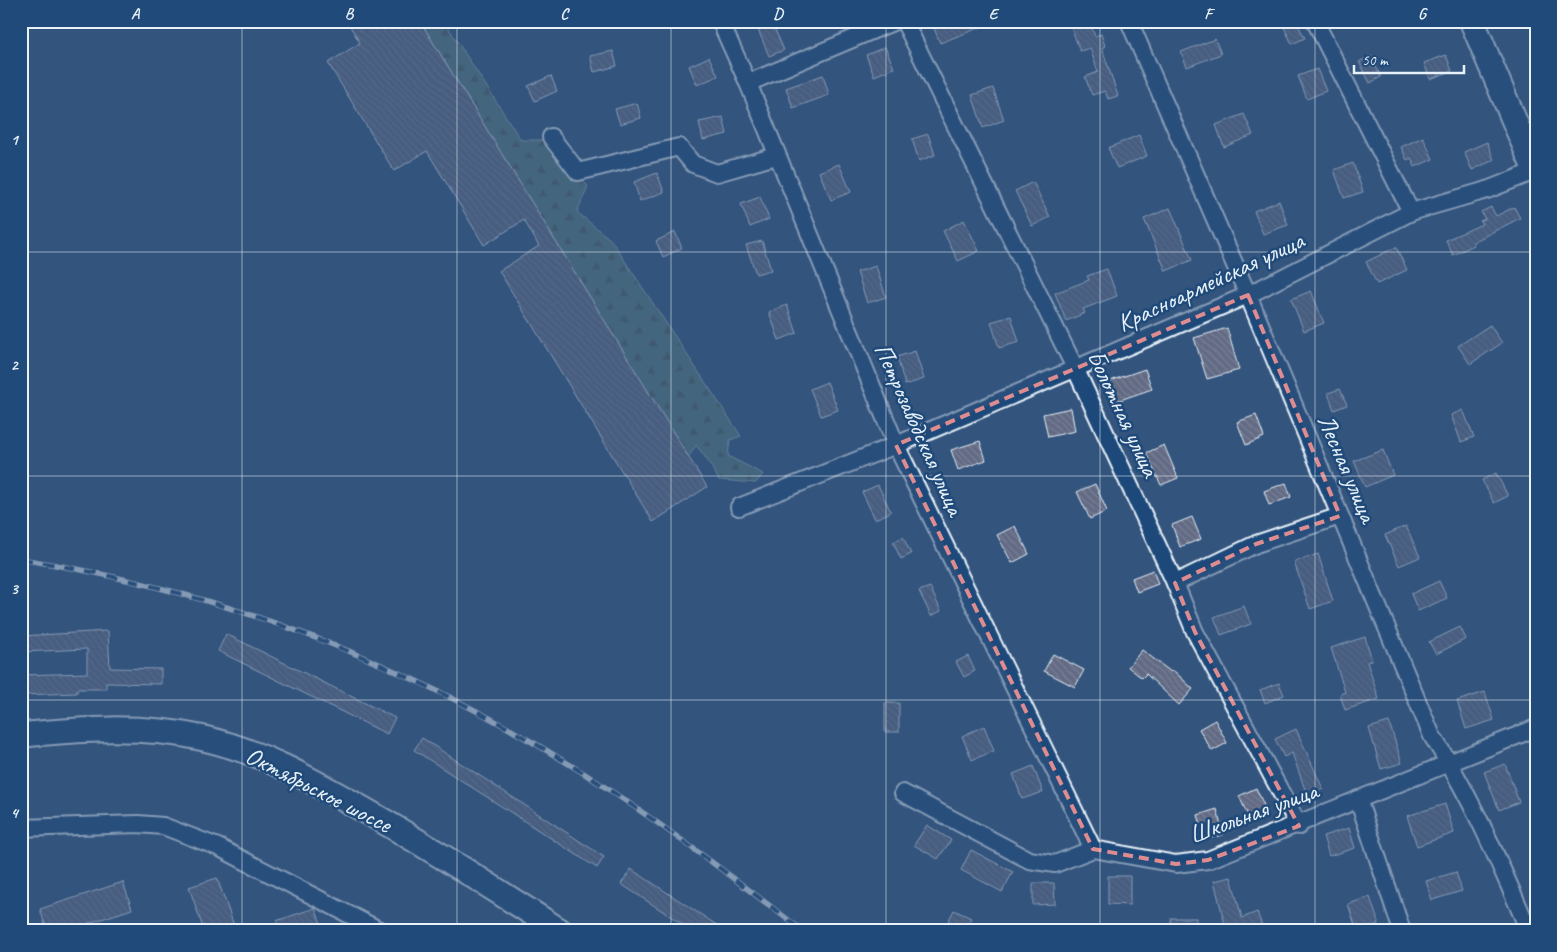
<svg xmlns="http://www.w3.org/2000/svg" width="1557" height="952" viewBox="0 0 1557 952" font-family="Caveat,sans-serif">
	<style>
		.forest { fill: url(#forest-firs); stroke: #a0b6bb }
		.building { fill: url(#building-back-hatch); stroke: #e8f1f8 }
		.lines { fill: none; stroke-linecap: round; stroke-linejoin: round }
		.street-casing { stroke: #e8f1f8; stroke-width: 20 }
		.secondary-casing { stroke: #e8f1f8; stroke-width: 28 }
		.street { stroke: #1f4a7a; stroke-width: 16 }
		.secondary { stroke: #1f4a7a; stroke-width: 24 }
		.rail-casing { stroke: #e8f1f8; stroke-width: 5.5 }
		.rail { stroke: #1f4a7a; stroke-width: 4; stroke-dasharray: 11; stroke-linecap: butt }
		.marked { fill: none; stroke: #df8c90; stroke-width: 4; stroke-dasharray: 10 6; stroke-linejoin: round }
		.grid { fill: none; stroke: #e8f1f8; stroke-width: 1; stroke-opacity: 0.55 }
		.labels { text-anchor: middle; stroke-width: 5; stroke-linejoin: round; paint-order: stroke }
		.street-label { font-size: 25px; fill: #e8f1f8; stroke: #1f4a7a }
		.neatline { fill: none; stroke: #e8f1f8; stroke-width: 2 }
		.grid-label { font-size: 16px; text-anchor: middle; font-weight: bold; fill: #e8f1f8 }
	</style>
	<defs>
		<pattern id="forest-firs" width="22" height="20" patternUnits="userSpaceOnUse" patternTransform="scale(1.25)"><rect width="22" height="20" fill="#597a7e"/><path d="M5 1l3.5 6h-7zM16 11l3.5 6h-7z" fill="#506164"/></pattern>
		<pattern id="building-back-hatch" width="6" height="6" patternUnits="userSpaceOnUse" patternTransform="scale(1.25)"><rect width="6" height="6" fill="#626a84"/><path d="M-1 5l2 2M0 0l6 6M5-1l2 2" fill="none" stroke="#788096"/></pattern>
	</defs>
	<rect width="100%" height="100%" fill="#33547d"/>
	<filter id="ink" filterUnits="userSpaceOnUse"><feTurbulence type="fractalNoise" baseFrequency=".02" numOctaves="2"/><feDisplacementMap in="SourceGraphic" scale="10" xChannelSelector="R" yChannelSelector="G"/><feConvolveMatrix kernelMatrix="1 2 1 2 8 2 1 2 1" color-interpolation-filters="sRGB"/></filter>
	<g filter="url(#ink)">
		<polygon class="forest" points="420,21 444,21 521,140 542,140 588,186 577,212 611,240 741,436 730,440 728,456 763,474 756,483 719,480 708,461 696,445 688,458"/>
		<g class="building">
			<polygon points="347,21 420,21 707,487 653,522 499,271 539,246 524,220 484,245 427,151 394,171 328,63 360,43"/>
			<polygon points="771,21 784,50 769,56 757,27"/>
			<polygon points="945,21 994,21 994,22 940,43 933,26"/>
			<polygon points="1077,21 1085,21 1086,26 1090,24 1095,36 1101,34 1105,46 1102,48 1118,96 1108,99 1105,91 1092,95 1085,77 1098,72 1090,48 1080,51 1070,24"/>
			<polygon points="1281,21 1296,21 1305,38 1292,44"/>
			<polygon points="1215,39 1221,54 1187,67 1181,52"/>
			<polygon points="885,47 894,68 874,76 866,55"/>
			<polygon points="613,51 617,66 594,72 590,56"/>
			<polygon points="1446,55 1452,71 1430,79 1424,63"/>
			<polygon points="1371,56 1381,77 1370,83 1359,62"/>
			<polygon points="709,57 718,76 697,85 689,66"/>
			<polygon points="1317,69 1326,91 1307,99 1298,76"/>
			<polygon points="823,75 829,95 793,108 786,88"/>
			<polygon points="551,76 557,91 535,101 528,86"/>
			<polygon points="993,88 1004,120 983,128 972,95"/>
			<polygon points="637,103 641,118 620,124 615,109"/>
			<polygon points="1244,114 1253,135 1224,147 1216,125"/>
			<polygon points="723,117 727,134 703,140 699,122"/>
			<polygon points="928,134 935,155 919,161 912,139"/>
			<polygon points="1139,135 1147,156 1117,168 1108,148"/>
			<polygon points="1423,137 1433,159 1415,167 1411,158 1407,160 1401,147"/>
			<polygon points="1487,142 1494,160 1472,170 1464,152"/>
			<polygon points="1353,163 1363,192 1344,198 1334,170"/>
			<polygon points="839,164 851,192 831,200 819,172"/>
			<polygon points="657,173 664,192 640,201 634,182"/>
			<polygon points="1033,182 1050,217 1032,226 1015,191"/>
			<polygon points="760,197 769,219 750,227 741,204"/>
			<polygon points="1279,201 1288,225 1263,234 1254,211"/>
			<polygon points="1491,207 1496,216 1514,207 1520,218 1473,242 1474,245 1453,255 1446,240 1482,224 1480,221 1485,219 1481,212"/>
			<polygon points="1170,208 1192,260 1166,271 1144,219"/>
			<polygon points="964,220 979,251 958,261 943,231"/>
			<polygon points="675,232 682,248 663,257 656,241"/>
			<polygon points="762,241 771,270 756,274 746,245"/>
			<polygon points="1396,247 1407,270 1377,284 1366,262"/>
			<polygon points="876,266 886,297 867,303 857,272"/>
			<polygon points="1107,269 1117,296 1083,309 1085,313 1066,321 1055,293 1089,280 1087,276"/>
			<polygon points="1311,291 1324,323 1304,331 1291,299"/>
			<polygon points="787,305 797,333 779,340 769,312"/>
			<polygon points="1011,316 1019,342 999,348 991,322"/>
			<polygon points="1490,325 1502,343 1470,364 1458,346"/>
			<polygon points="1227,328 1239,370 1207,379 1194,338"/>
			<polygon points="915,351 924,379 905,385 897,357"/>
			<polygon points="1145,369 1152,389 1117,401 1110,381"/>
			<polygon points="827,382 838,410 821,416 810,389"/>
			<polygon points="1340,389 1347,405 1334,410 1328,393"/>
			<polygon points="1071,408 1075,431 1048,437 1043,414"/>
			<polygon points="1463,410 1474,437 1461,442 1451,415"/>
			<polygon points="1256,415 1264,437 1246,445 1237,422"/>
			<polygon points="980,441 986,460 958,470 951,450"/>
			<polygon points="1164,445 1178,478 1161,485 1146,453"/>
			<polygon points="1383,450 1393,475 1365,487 1354,461"/>
			<polygon points="1496,473 1508,496 1494,503 1482,480"/>
			<polygon points="1286,483 1291,497 1269,505 1264,491"/>
			<polygon points="1095,484 1107,511 1090,519 1077,492"/>
			<polygon points="878,485 891,512 875,519 862,492"/>
			<polygon points="1192,517 1201,539 1180,547 1172,525"/>
			<polygon points="1015,526 1029,554 1012,563 997,535"/>
			<polygon points="1406,526 1420,557 1399,566 1385,535"/>
			<polygon points="903,537 911,554 901,559 893,542"/>
			<polygon points="1318,554 1333,601 1310,609 1294,562"/>
			<polygon points="1153,570 1158,584 1137,592 1132,578"/>
			<polygon points="1439,581 1447,598 1418,611 1411,594"/>
			<polygon points="930,587 941,611 931,616 919,591"/>
			<polygon points="1244,606 1251,624 1221,635 1214,617"/>
			<polygon points="1460,627 1466,639 1436,654 1429,642"/>
			<polygon points="108,631 110,668 161,669 161,684 106,683 106,689 77,689 77,693 21,695 21,675 87,673 87,649 21,652 21,636"/>
			<polygon points="226,634 395,718 387,734 218,651"/>
			<polygon points="1365,637 1372,660 1367,662 1379,699 1345,710 1340,694 1345,692 1331,648"/>
			<polygon points="1142,650 1171,672 1173,670 1193,689 1179,705 1146,674 1142,678 1128,667"/>
			<polygon points="1053,654 1084,670 1075,687 1044,671"/>
			<polygon points="968,656 975,671 964,677 956,662"/>
			<polygon points="1279,683 1284,695 1265,703 1260,690"/>
			<polygon points="1485,692 1494,720 1466,729 1457,701"/>
			<rect x="885" y="703" width="14" height="29"/>
			<polygon points="1215,720 1227,743 1212,751 1199,729"/>
			<polygon points="1389,722 1402,763 1381,769 1369,728"/>
			<polygon points="984,726 994,751 972,760 962,736"/>
			<polygon points="1296,729 1323,789 1307,795 1292,753 1284,757 1275,739"/>
			<polygon points="422,738 604,857 597,868 414,750"/>
			<polygon points="1505,764 1519,802 1499,810 1484,772"/>
			<polygon points="1033,766 1043,792 1022,799 1013,774"/>
			<polygon points="1256,788 1267,812 1250,820 1239,796"/>
			<polygon points="1445,804 1454,833 1417,846 1407,816"/>
			<polygon points="1217,809 1223,835 1205,839 1198,815"/>
			<polygon points="927,825 951,840 938,859 914,845"/>
			<polygon points="1349,828 1355,848 1329,856 1323,836"/>
			<polygon points="971,850 1013,872 1002,892 961,870"/>
			<polygon points="631,869 726,931 693,931 621,884"/>
			<polygon points="1456,872 1462,891 1432,900 1426,881"/>
			<polygon points="1108,876 1130,876 1130,905 1108,904"/>
			<polygon points="1231,877 1242,918 1257,912 1264,931 1212,931 1225,925 1214,881"/>
			<polygon points="217,878 236,931 204,931 189,887"/>
			<polygon points="123,882 132,909 65,931 47,931 40,909"/>
			<polygon points="1033,883 1054,883 1055,904 1033,905"/>
			<polygon points="1370,897 1379,924 1357,931 1348,904"/>
			<polygon points="315,908 324,931 279,931 276,921"/>
			<polygon points="954,910 971,918 965,931 943,931"/>
			<rect x="1171" y="918" width="25" height="13"/>
		</g>
		<g class="lines">
			<g class="street-casing">
				<g id="street">
					<polyline points="720,21 748,83 896,445 1093,849"/>
					<polyline points="904,21 1076,370 1175,583 1195,632 1299,826"/>
					<path d="M 1129,21 L 1248,295 L 1432,736 C 1472,797 1500,864 1529,931"/>
					<polyline points="1315,21 1411,212"/>
					<polyline points="748,83 895,21"/>
					<polyline points="551,137 578,172 679,147 693,164 717,173 776,156"/>
					<polyline points="739,507 896,445 1248,295 1411,212 1487,190 1535,171"/>
					<polyline points="1175,583 1256,544 1340,516"/>
					<polyline points="903,793 1029,860 1055,864 1093,849 1176,864 1208,860 1536,728"/>
					<polyline points="1358,799 1402,931"/>
					<polyline points="21,828 138,824 163,826 218,847 381,931"/>
				</g>
			</g>
			<g class="secondary-casing">
				<g id="secondary">
					<polyline points="1472,21 1536,172"/>
					<path d="M 21,735 C 81,729 143,725 202,738 C 265,752 318,784 373,815 C 437,852 498,891 560,931"/>
				</g>
			</g>
			<use href="#street" class="street"/>
			<use href="#secondary" class="secondary"/>
			<g class="rail-casing">
				<path id="rail" d="M 21,559 C 233,593 432,672 611,791 C 677,835 740,883 803,931"/>
			</g>
			<use href="#rail" class="rail"/>
		</g>
	</g>
	<path d="M0 0H1557V952H0ZM 1248,295 L 1340,516 L 1256,544 L 1175,583 L 1195,632 L 1299,826 L 1208,860 L 1176,864 L 1093,849 L 896,445 Z" fill="#33547d" fill-opacity=".55" fill-rule="evenodd"/>
	<path class="marked" d="M 1248,295 L 1340,516 L 1256,544 L 1175,583 L 1195,632 L 1299,826 L 1208,860 L 1176,864 L 1093,849 L 896,445 Z"/>
	<path class="grid" d="M 242,21 L 242,931M 457,21 L 457,931M 671,21 L 671,931M 886,21 L 886,931M 1100,21 L 1100,931M 1315,21 L 1315,931M 21,252 L 1536,252M 21,476 L 1536,476M 21,700 L 1536,700"/>
	<g class="labels">
		<g class="street-label">
			<text transform="translate(1210 281) rotate(-25)" y="9">Красноармейская улица</text>
			<text transform="translate(1124 413) rotate(65)" y="9">Болотная улица</text>
			<text transform="translate(920 429) rotate(66)" y="9">Петрозаводская улица</text>
			<text transform="translate(1348 468) rotate(67)" y="9">Лесная улица</text>
			<text transform="translate(319 789) rotate(27)" y="9">Октябрьское шоссе</text>
			<text transform="translate(1253 812) rotate(-20)" y="9">Школьная улица</text>
		</g>
	</g>
	<rect width="1557" height="952" fill="none" stroke="#1f4a7a" stroke-width="55"/>
	<path d="M1354 65v8h110v-8" fill="none" stroke="#e8f1f8" stroke-width="2.5"/>
	<text x="1362" y="65" font-size="15" fill="#e8f1f8" stroke="#1f4a7a" stroke-width="4" paint-order="stroke">50 m</text>
	<rect x="28" y="28" width="1502" height="896" class="neatline"/>
	<g class="grid-label">
		<text x="135" y="19">A</text>
		<text x="349" y="19">B</text>
		<text x="564" y="19">C</text>
		<text x="778" y="19">D</text>
		<text x="993" y="19">E</text>
		<text x="1208" y="19">F</text>
		<text x="1422" y="19">G</text>
		<text x="14" y="145">1</text>
		<text x="14" y="370">2</text>
		<text x="14" y="594">3</text>
		<text x="14" y="818">4</text>
	</g>
</svg>
